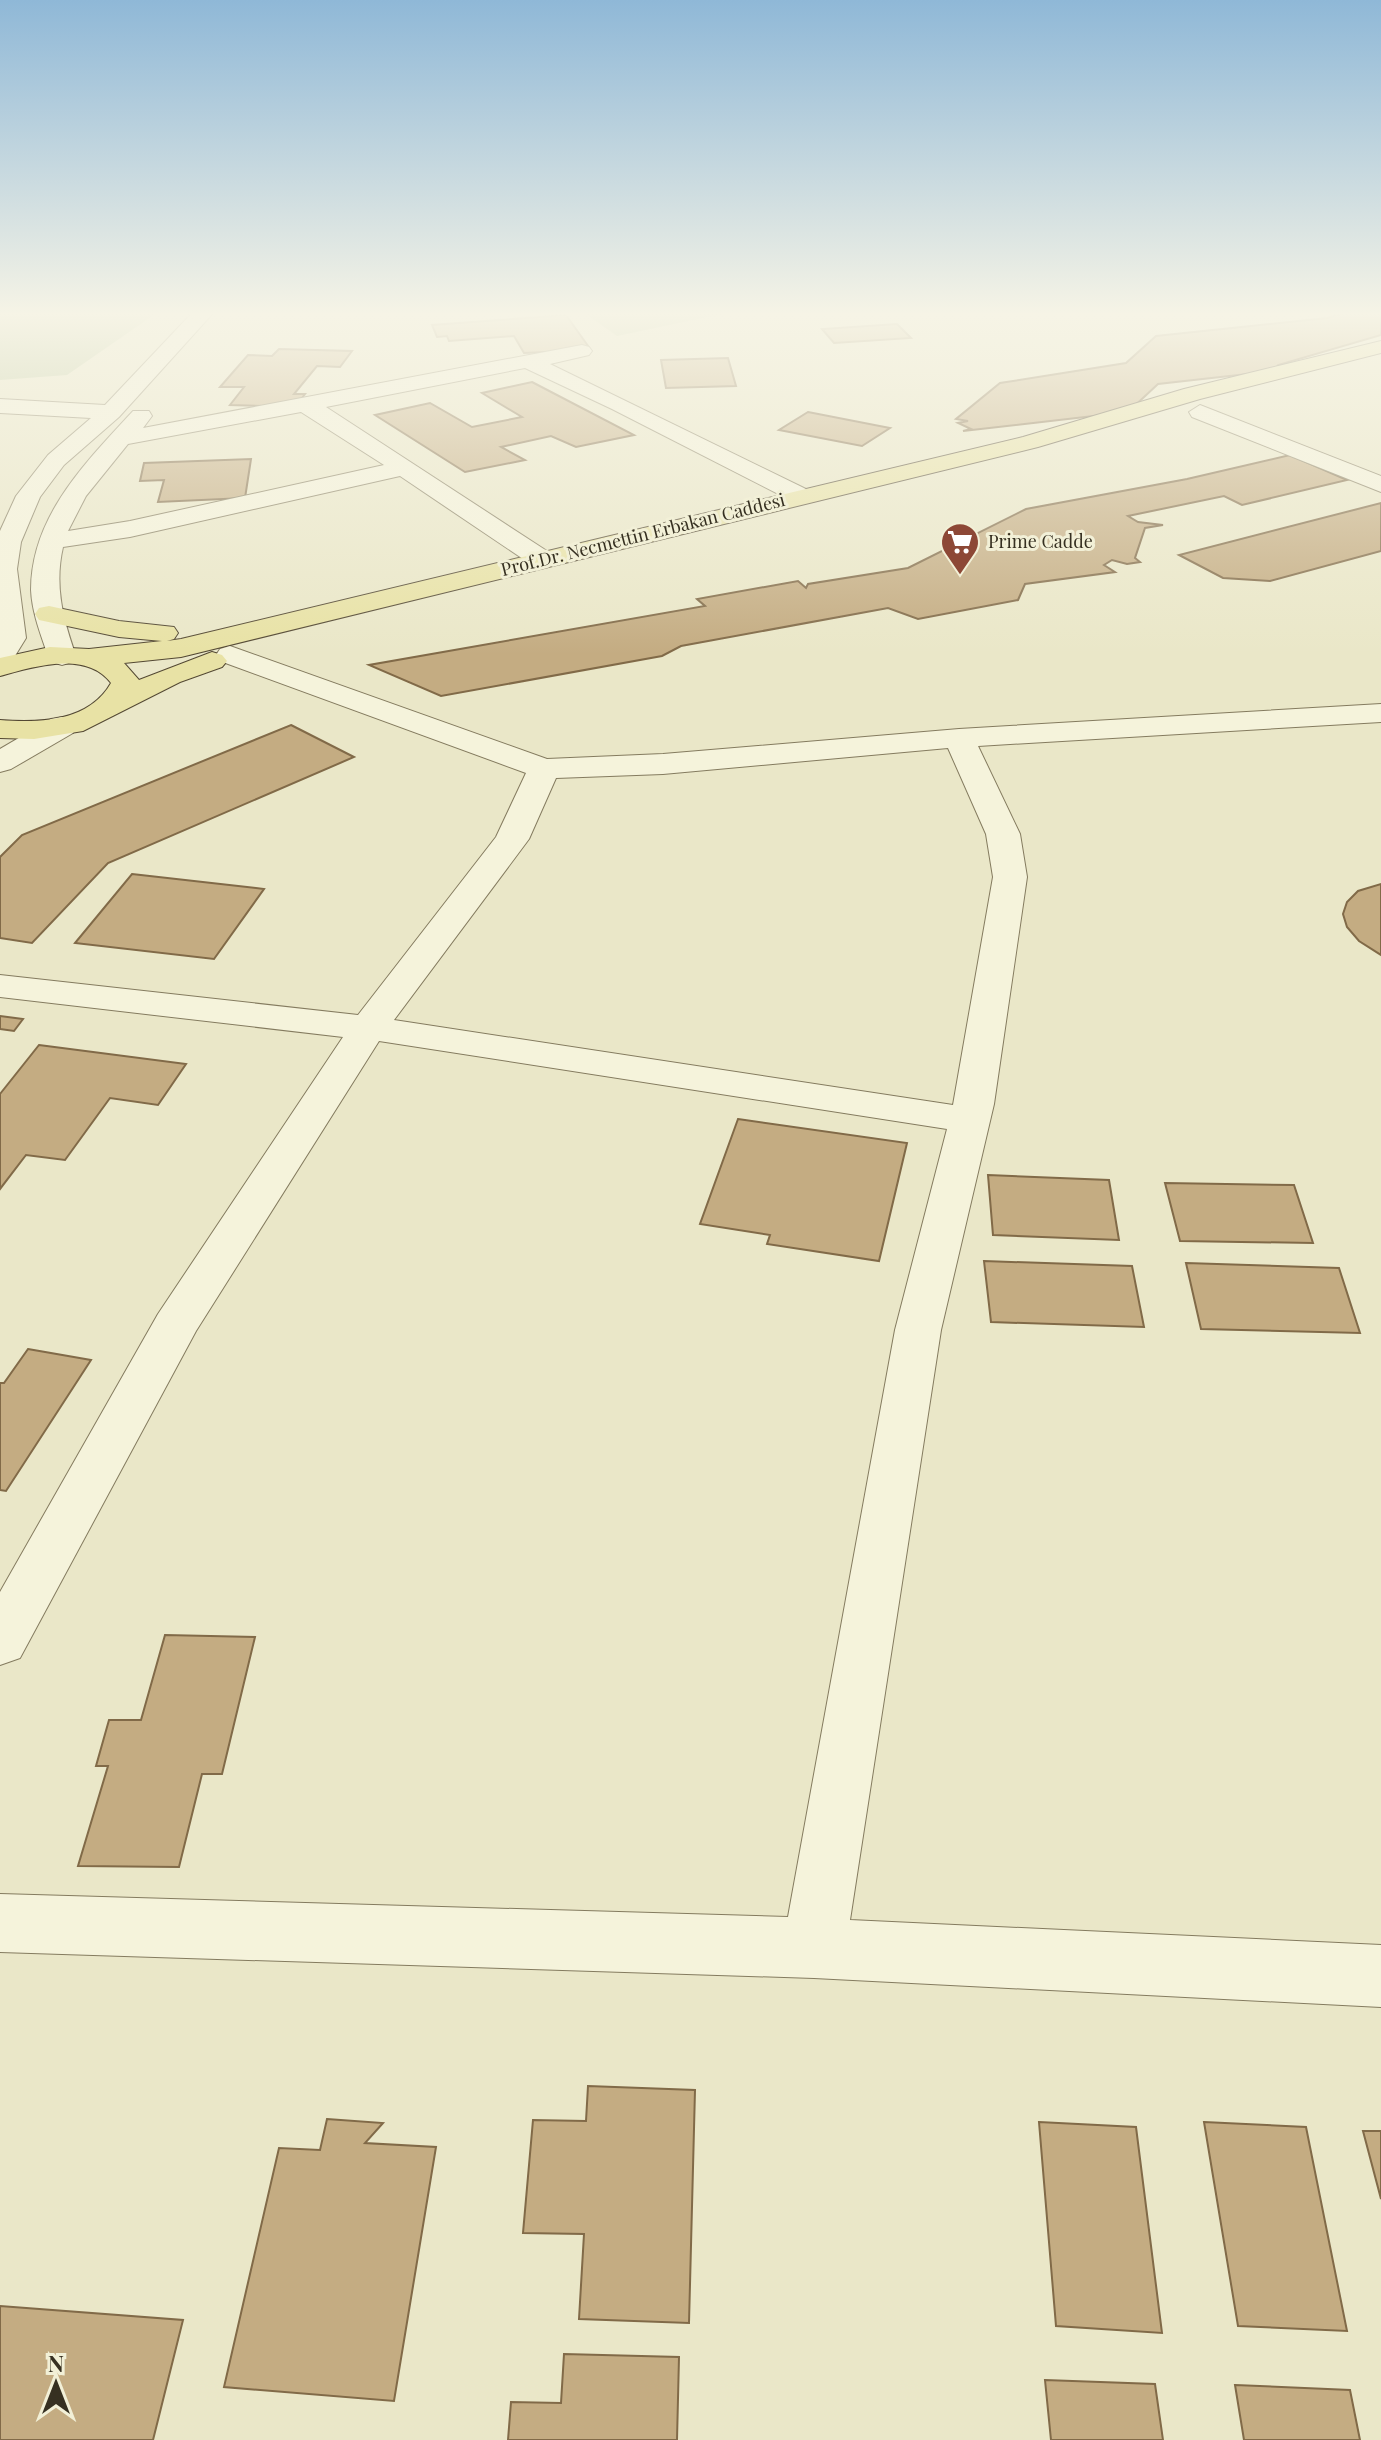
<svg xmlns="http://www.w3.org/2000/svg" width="1381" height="2440" viewBox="0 0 1381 2440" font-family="'Playfair Display',serif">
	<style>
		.green { fill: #b9c79d }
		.building { fill: #c4ac82; stroke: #816a48; stroke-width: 2 }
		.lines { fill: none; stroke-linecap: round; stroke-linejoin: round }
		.minor-casing { stroke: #847b5f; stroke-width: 2 }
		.major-casing { stroke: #534833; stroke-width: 2 }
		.minor { fill: #f5f3db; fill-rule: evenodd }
		.major { fill: #e8e2a5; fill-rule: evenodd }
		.labels { text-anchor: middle; stroke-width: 6; stroke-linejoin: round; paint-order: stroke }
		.far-street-label { font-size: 18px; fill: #363021; stroke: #f2f0d7 }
		.far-poi-label { font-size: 18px; fill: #363021; stroke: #f2f0d7; text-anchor: start }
	</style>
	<rect width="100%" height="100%" fill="#eae7c8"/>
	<g class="green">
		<polygon points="0,312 158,312 67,375 0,380"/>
		<polygon points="583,312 731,312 617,336"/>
	</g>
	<g class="building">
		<polygon points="1347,312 1381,312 1381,335 1278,365 1274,371 1158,384 1128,412 963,431 971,429 958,423 968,421 956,419 1000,383 1126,363 1156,336 1327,318"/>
		<polygon points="566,315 591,350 524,353 514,336 449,341 447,336 437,337 432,325"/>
		<polygon points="897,324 911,338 834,343 822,329"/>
		<polygon points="279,349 352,351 340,367 317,366 294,394 305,394 295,407 230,405 244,387 220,387 248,355 272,356"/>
		<polygon points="728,358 736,386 666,388 661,360"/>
		<polygon points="532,382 634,435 576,447 551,436 501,447 525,460 465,472 375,415 430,403 472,427 522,417 482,393"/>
		<polygon points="808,412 890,428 862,446 779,430"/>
		<polygon points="1290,455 1347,480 1242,505 1224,496 1128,516 1138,522 1163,525 1145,528 1135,558 1140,562 1127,564 1112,560 1104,565 1115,572 1025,584 1018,600 918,619 888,608 681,646 662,656 441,696 369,665 705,606 697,599 798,581 806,588 808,584 908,568 1026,509 1187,479"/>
		<polygon points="251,459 245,498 158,502 164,480 140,481 144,463"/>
		<polygon points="1381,503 1381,551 1270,581 1223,578 1179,555"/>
		<polygon points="291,725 354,757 108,863 32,943 0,938 0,857 22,835"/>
		<polygon points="132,874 264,889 214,959 75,943"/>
		<polygon points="1381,884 1381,955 1359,941 1347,927 1343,914 1347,902 1358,891"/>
		<polygon points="0,1016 23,1019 14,1031 0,1029"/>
		<polygon points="39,1045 186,1064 158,1105 110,1098 65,1160 26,1155 0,1189 0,1094"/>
		<polygon points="738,1119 907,1143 879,1261 767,1244 770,1235 700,1224"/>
		<polygon points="988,1175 1109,1180 1119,1240 993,1235"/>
		<polygon points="1165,1183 1294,1185 1313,1243 1180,1241"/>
		<polygon points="984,1261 1132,1266 1144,1327 991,1322"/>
		<polygon points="1186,1263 1339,1268 1360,1333 1201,1329"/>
		<polygon points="28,1349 91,1360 6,1491 0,1490 0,1383 4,1383"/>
		<polygon points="165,1635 255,1637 222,1774 202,1774 179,1867 78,1866 108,1766 96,1766 109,1720 141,1720"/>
		<polygon points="588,2086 695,2090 689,2323 579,2319 584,2234 523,2233 533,2120 586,2121"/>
		<polygon points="327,2119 383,2123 365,2143 436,2147 394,2401 224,2387 279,2148 320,2150"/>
		<polygon points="1039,2122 1136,2127 1162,2333 1056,2326"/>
		<polygon points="1204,2122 1306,2127 1347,2331 1238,2326"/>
		<polygon points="1363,2131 1381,2131 1381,2199"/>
		<polygon points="0,2306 183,2320 153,2440 0,2440"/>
		<polygon points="564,2354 679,2357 677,2440 508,2440 511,2402 561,2403"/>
		<polygon points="1045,2380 1155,2384 1163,2440 1051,2440"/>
		<polygon points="1235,2385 1350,2390 1360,2440 1244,2440"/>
	</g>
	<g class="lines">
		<g class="minor-casing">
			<g id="minor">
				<polygon points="193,312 214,312 119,417 64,465 40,497 21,542 17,569 26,638 10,664 0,667 0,531 16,496 48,455 91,418 0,413 0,399 105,405"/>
				<path d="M 582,345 L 589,347 L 592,351 L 589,355 L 550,364 L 810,491 L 813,496 L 810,501 L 792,501 L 612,409 L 525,368 L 326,407 L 550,553 L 554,559 L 550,565 L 532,565 L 400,476 L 130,537 L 63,547 C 54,586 63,619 76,656 L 72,662 L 62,665 L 52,662 L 48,656 C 41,635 32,613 31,590 C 31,516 86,462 133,411 L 149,411 L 152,416 L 143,428 ZM 301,412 L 384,465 L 130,521 L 68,531 L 86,496 L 128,444 Z"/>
				<polygon points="1200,405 1381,476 1381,492 1192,417 1189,412"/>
				<path d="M 230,646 L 547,759 L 663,754 L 959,729 L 1381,704 L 1381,722 L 978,746 L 1020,834 L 1027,877 L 994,1104 L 941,1330 L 850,1920 L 1381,1945 L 1381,2007 L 814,1978 L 0,1952 L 0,1894 L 788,1917 L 895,1330 L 947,1129 L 379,1041 L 196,1331 L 20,1658 L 0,1665 L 0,1592 L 158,1314 L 343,1037 L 0,997 L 0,975 L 358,1015 L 496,837 L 526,773 L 220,661 L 216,655 L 220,649 ZM 948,748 L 986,834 L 993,877 L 953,1105 L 394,1020 L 529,839 L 556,778 L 663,774 Z"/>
				<polygon points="62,717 73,719 77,726 73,733 11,769 0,772 0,749 51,719"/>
			</g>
		</g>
		<g class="major-casing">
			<path id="major" d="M 1381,341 L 1381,353 L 1200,399 L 1038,447 L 181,657 L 124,663 L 139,680 L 212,652 L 222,655 L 227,661 L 222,667 L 180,682 L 83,731 L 34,739 L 0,738 L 0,720 C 39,723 89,722 111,683 C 86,650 33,667 0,676 L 0,658 L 50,647 L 89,649 L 162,641 L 119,637 L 39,620 L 35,614 L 39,608 L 49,606 L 119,621 L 174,627 L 178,633 L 174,639 L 167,641 L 181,639 L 1023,437 L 1184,389 Z"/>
		</g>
		<use href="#minor" class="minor"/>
		<use href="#major" class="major"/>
	</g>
	<linearGradient id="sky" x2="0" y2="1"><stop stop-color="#8fb8d7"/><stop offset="0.48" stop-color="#f6f4e6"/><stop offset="1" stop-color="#f6f4e6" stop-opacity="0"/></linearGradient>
	<rect width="1381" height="654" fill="url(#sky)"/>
	<defs>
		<g id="supermarket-pin" transform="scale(2)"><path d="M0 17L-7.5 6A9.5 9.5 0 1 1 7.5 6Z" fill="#8d4836" stroke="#f2f0d7"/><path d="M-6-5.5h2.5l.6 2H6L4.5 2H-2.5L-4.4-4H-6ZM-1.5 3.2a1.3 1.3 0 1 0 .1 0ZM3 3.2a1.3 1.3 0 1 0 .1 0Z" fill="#fff"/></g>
	</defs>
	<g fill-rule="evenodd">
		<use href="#supermarket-pin" x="960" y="542"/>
	</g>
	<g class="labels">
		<g class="far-street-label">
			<text transform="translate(643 535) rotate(-14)" y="6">Prof.Dr. Necmettin Erbakan Caddesi</text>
		</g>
		<g class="far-poi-label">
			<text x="988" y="548">Prime Cadde</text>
		</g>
	</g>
	<g transform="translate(56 2384)" stroke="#f2f0d7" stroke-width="6" paint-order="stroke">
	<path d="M0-6L14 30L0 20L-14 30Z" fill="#363021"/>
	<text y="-12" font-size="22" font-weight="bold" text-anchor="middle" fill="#363021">N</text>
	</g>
</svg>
